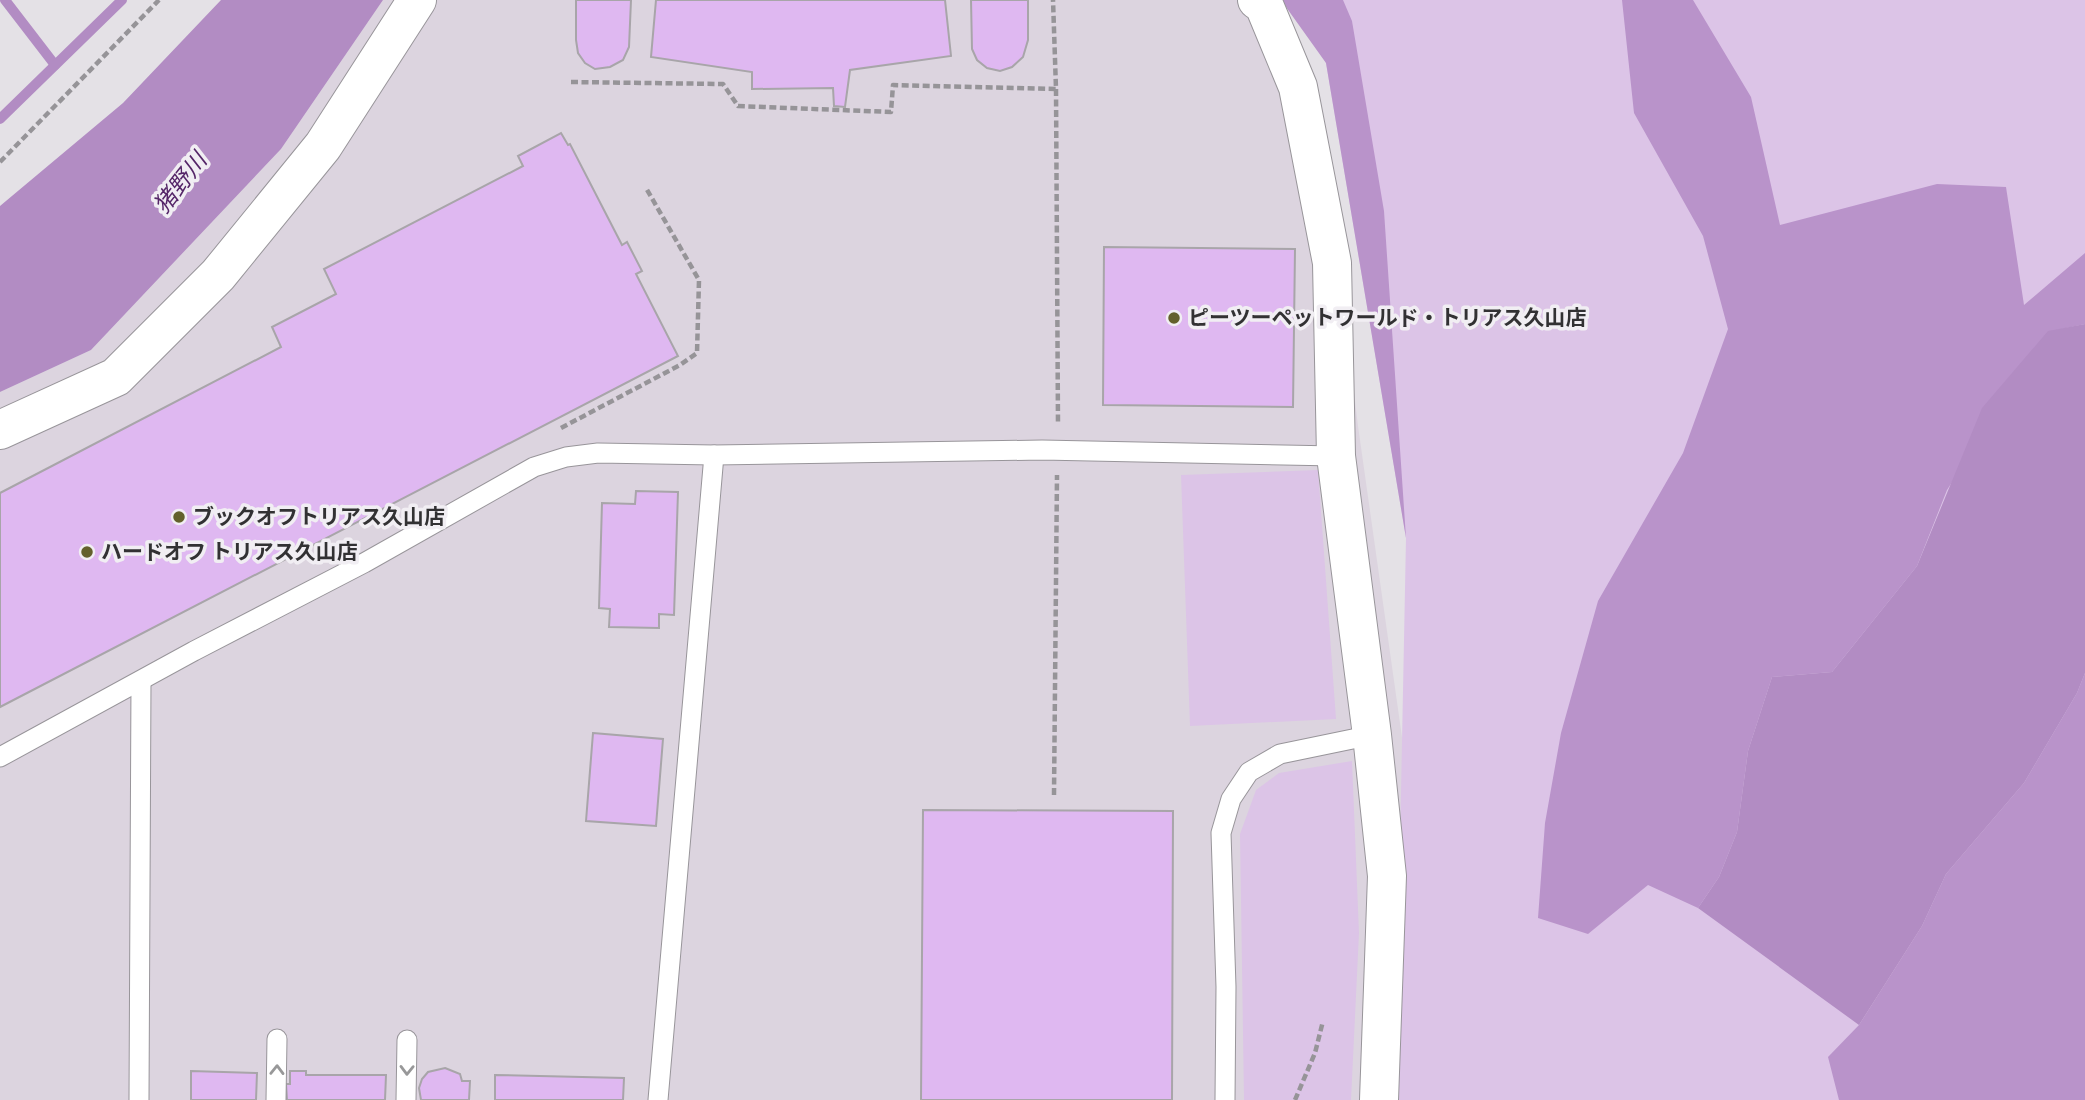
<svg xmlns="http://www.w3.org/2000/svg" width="2085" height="1100" viewBox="0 0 2085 1100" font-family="'Archivo Narrow','Noto Sans JP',sans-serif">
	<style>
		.built { fill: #dcd4df }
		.green { fill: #dcc4e7 }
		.forest { fill: #b993ca }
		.water { fill: #b28cc3 }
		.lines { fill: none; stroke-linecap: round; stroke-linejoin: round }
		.stream { stroke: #b28cc3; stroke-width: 10 }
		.building { fill: #dfb8f1; stroke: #a8a5a9; stroke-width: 2 }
		.lane-casing { stroke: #98959a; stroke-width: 21 }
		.street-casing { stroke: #98959a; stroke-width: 40 }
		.path { stroke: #969498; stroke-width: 4.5; stroke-dasharray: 7 3.5; stroke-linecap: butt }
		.lane { stroke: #fff; stroke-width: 19 }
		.street { stroke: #fff; stroke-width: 38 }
		.oneway { stroke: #989899 }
		.poi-dot { fill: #63602c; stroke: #f1eef3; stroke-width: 2.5 }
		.labels { text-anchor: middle; stroke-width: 7; stroke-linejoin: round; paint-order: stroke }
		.poi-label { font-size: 21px; font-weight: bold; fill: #323133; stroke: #f1eef3; text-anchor: start }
		.water-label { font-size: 23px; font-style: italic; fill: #552668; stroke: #f1eef3 }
	</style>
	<rect width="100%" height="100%" fill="#e4e1e6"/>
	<polygon class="built" points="383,0 1275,0 1317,83 1358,426 1423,886 1409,1100 0,1100 0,392 91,350 281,149"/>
	<g class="green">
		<polygon points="1290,0 2085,0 2085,1100 1395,1100 1406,538 1326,63"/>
		<polygon points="1318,470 1336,719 1190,726 1181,475"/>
		<polygon points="1352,761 1359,933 1351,1100 1244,1100 1240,834 1256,790 1279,773"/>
	</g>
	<g class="forest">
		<polygon points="1281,0 1343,0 1352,21 1384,211 1406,538 1326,63"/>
		<polygon points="1622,0 1693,0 1751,97 1780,225 1937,184 2006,187 2024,305 2085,253 2085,324 2048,332 1947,490 1917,566 1832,672 1772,677 1748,751 1737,832 1719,877 1698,908 1648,885 1588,934 1538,918 1545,823 1561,733 1598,601 1683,453 1728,329 1703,236 1634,113"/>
		<polygon points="2085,673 2085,1100 1839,1100 1828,1057 1859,1025 1922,926 1946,874 2024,783 2077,693"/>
	</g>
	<g class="water">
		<polygon points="221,0 383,0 281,149 91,350 0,392 0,206 123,103"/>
		<polygon points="2085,324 2085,673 2077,693 2024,783 1946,874 1922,926 1859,1025 1698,908 1719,877 1737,832 1748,751 1772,677 1832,672 1917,566 1982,408 2048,331"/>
	</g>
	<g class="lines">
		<g class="stream">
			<polyline points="5,0 55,65"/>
			<polyline points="0,119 122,0"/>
		</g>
	</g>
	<g class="building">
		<polygon points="576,0 631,0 629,47 623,60 610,67 595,69 585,63 578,53 576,40"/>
		<polygon points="656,0 945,0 951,56 850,70 845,107 834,106 833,88 752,89 752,72 651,57"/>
		<polygon points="971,0 1028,0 1028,40 1023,57 1012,67 1000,71 987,68 977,60 972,49"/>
		<polygon points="561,133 568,145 570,144 622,245 627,242 642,271 636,274 678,356 0,707 0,493 281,347 272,327 336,294 324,269 523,166 518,156"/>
		<polygon points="1104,247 1295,249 1293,407 1103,405"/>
		<polygon points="636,491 678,492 674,615 659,614 659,628 609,627 610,609 599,608 602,503 635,504"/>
		<polygon points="593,733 663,739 656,826 586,821"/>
		<polygon points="923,810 1173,811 1172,1100 921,1100"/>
		<polygon points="445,1068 460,1074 462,1081 470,1081 469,1100 421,1100 419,1088 422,1079 428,1072"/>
		<polygon points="191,1071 257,1073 256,1100 191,1100"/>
		<polygon points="290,1071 306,1071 306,1075 386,1075 385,1100 287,1100 286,1084 290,1084"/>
		<polygon points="495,1075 624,1078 623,1100 495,1100"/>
	</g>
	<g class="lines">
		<g class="lane-casing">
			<g id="lane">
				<polyline points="0,757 194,651 364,563 534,467 566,457 598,453 714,455 1042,450 1336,456"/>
				<polyline points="139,1100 141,681"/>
				<polyline points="276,1100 277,1039"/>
				<polyline points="406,1100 407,1040"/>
				<polyline points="658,1100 714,455"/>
				<polyline points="1225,1100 1226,987 1221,833 1231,799 1249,772 1280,754 1372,735"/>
			</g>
		</g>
		<g class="street-casing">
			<g id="street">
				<polyline points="1257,0 1264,5 1298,87 1332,263 1336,456 1372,735 1387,876 1379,1100"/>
				<polyline points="0,430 116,377 218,275 323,146 417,0"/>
			</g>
		</g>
		<g class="path">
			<polyline points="571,82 723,84 738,106 891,112 893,85 1056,89 1053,0"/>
			<polyline points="1056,89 1058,425"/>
			<polyline points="0,162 159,0"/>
			<polyline points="561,428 680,365 697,353 699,280 646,188"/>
			<polyline points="1054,795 1057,475"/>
			<polyline points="1295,1100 1315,1053 1323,1021"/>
		</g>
		<use href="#lane" class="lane"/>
		<use href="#street" class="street"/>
	</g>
	<defs><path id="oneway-chevron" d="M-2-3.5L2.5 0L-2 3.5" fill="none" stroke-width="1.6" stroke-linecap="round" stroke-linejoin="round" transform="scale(1.75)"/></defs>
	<g class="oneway">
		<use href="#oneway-chevron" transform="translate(277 1070) rotate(-89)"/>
		<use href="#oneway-chevron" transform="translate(407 1070) rotate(91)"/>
	</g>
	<g class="poi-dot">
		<circle cx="1174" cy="318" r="7"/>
		<circle cx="179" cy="517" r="7"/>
		<circle cx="87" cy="552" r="7"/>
	</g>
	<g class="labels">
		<g class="poi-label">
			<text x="1188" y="325">ピーツーペットワールド・トリアス久山店</text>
			<text x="193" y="524">ブックオフトリアス久山店</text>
			<text x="101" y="559">ハードオフ トリアス久山店</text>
		</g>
		<g class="water-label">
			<text transform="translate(180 183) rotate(-52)" y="8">猪野川</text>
		</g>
	</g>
</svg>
